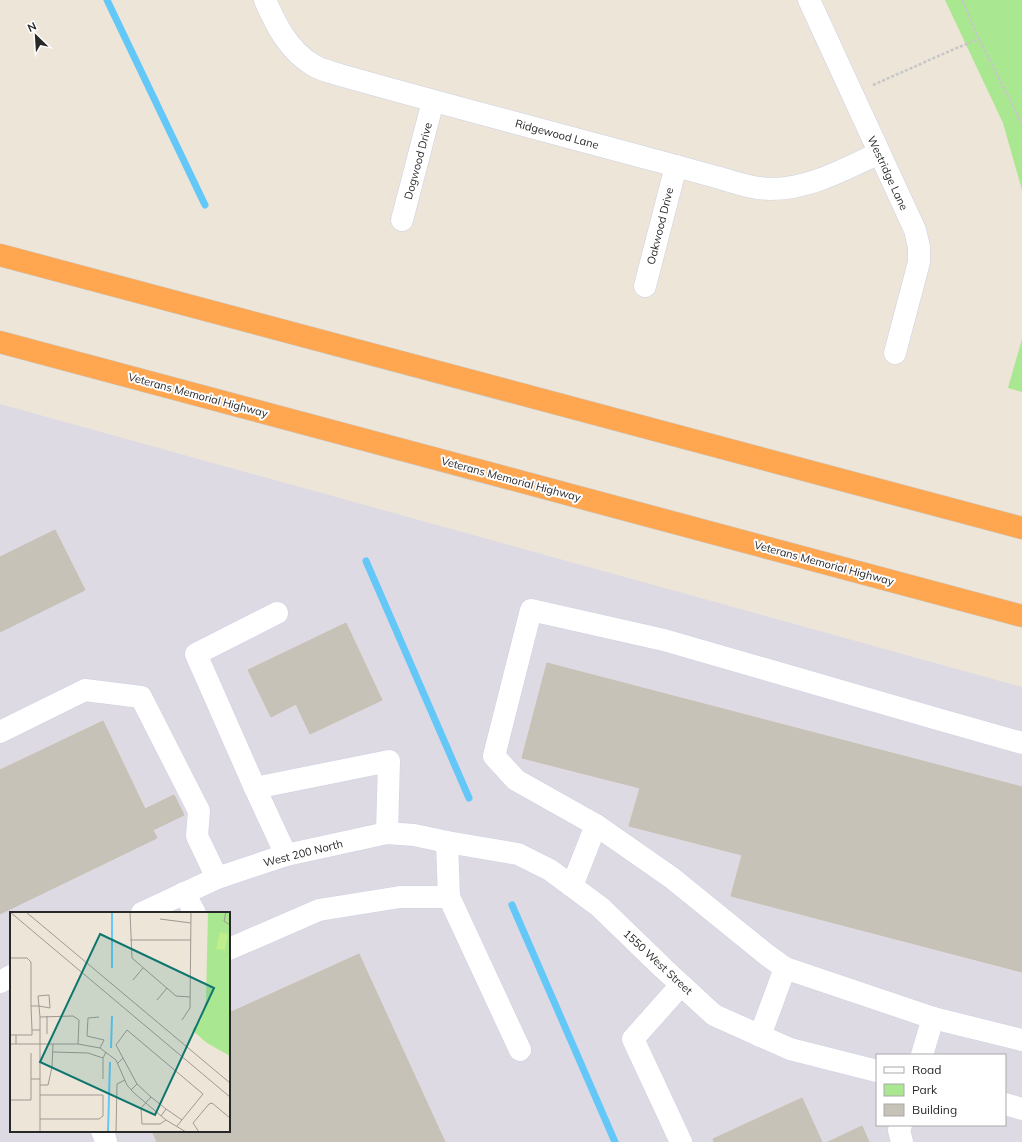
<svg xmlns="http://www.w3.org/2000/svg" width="1022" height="1142" viewBox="0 0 1022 1142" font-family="Mulish,sans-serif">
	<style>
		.industrial { fill: #dddae3; fill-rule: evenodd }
		.green { fill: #a9e790 }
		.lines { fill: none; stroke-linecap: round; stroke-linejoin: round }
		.stream { stroke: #63c7f7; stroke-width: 7 }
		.building { fill: #c7c2b8; stroke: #c7c1b2 }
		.minor-casing { stroke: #ced1e3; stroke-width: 23 }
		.highway-casing { stroke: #c7c7c7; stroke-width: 23 }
		.path { stroke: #c7c7c7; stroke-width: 2.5; stroke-dasharray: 3 2; stroke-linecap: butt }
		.minor { stroke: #fff; stroke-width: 22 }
		.highway { stroke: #ffa650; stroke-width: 22 }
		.labels { text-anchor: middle; stroke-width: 4; stroke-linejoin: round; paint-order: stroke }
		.street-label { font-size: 11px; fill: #282828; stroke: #fff }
		.inset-river { fill: none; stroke: #63c7f7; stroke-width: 2 }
		.inset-road { fill: none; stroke: #9e9992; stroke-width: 1 }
		.view { fill: #0f766e; fill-opacity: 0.15; stroke: #0f766e; stroke-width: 2 }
		.inset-edge { fill: none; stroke: #282828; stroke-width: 2 }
	</style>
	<rect width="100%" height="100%" fill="#ece5d8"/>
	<path class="industrial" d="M 0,404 L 1022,687 L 1022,1142 L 0,1142 ZM 11,913 L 229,913 L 229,1131 L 11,1131 ZM 877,1055 L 1005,1055 L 1005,1125 L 877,1125 Z"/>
	<g class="green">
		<polygon points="945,0 1022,0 1022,190 1003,123"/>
		<polygon points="1022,339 1022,392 1008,388"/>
	</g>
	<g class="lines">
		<g class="stream">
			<polyline points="107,0 205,205"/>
			<polyline points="366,561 469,798"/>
			<polyline points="512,905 615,1142"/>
		</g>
	</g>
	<g class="building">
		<polygon points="55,530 85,590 0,632 0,557"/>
		<polygon points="346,623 382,700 310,734 296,704 271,717 248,670"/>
		<polygon points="547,663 1022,787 1022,972 731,896 742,855 629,826 640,788 522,758"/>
		<polygon points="103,721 145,809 174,795 184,815 153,830 157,838 0,914 0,770"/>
		<polygon points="359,954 445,1142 157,1142 152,1131 229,1131 229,1013"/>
		<polygon points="802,1098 822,1142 714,1142 713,1139"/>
		<polygon points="862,1126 869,1142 828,1142"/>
	</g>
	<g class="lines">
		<g class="minor-casing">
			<g id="minor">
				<path d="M 265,0 C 276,25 288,50 313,65 C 321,70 331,72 340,75 C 443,104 546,131 650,159 C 673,165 697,172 720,178 C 736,183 754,189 770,189 C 809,189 845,169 879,153"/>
				<polyline points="809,0 915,230 919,247 919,262 895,353"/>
				<polyline points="402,220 433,101"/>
				<polyline points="645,286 676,166"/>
				<polyline points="277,613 196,654 255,788 389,761 387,833"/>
				<polyline points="0,732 85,690 141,697 199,811 197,836 217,878"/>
				<polyline points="255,788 286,855"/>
				<polyline points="596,825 672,878 767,955 785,968 760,1036"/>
				<polyline points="572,886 596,825 516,780 494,756 531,610 664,640 934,718 1022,743"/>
				<polyline points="184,893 195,913"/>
				<polyline points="449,897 520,1050"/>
				<polyline points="142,913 217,878 286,855 387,833 414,835 447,842 518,854 550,870 600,907 663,968 714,1015 790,1049 877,1071"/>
				<polyline points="229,949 319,910 400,897 449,897 447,842"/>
				<polyline points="785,968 933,1018 922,1055"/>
				<polyline points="0,982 11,976"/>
				<polyline points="933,1018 1022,1040"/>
				<polyline points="1005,1104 1022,1109"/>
				<polyline points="901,1125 899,1130 902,1142"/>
				<polyline points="102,1131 105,1138 106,1142"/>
				<polyline points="681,1142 633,1039 681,985"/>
			</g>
		</g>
		<g class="highway-casing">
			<g id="highway">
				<polyline points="0,255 1022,528"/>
				<polyline points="0,342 1022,616"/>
			</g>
		</g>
		<g class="path">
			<polyline points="962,0 979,39 1022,124"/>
			<polyline points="873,85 952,50 979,39"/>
		</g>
		<use href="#minor" class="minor"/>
		<use href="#highway" class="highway"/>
	</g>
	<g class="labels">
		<g class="street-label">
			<text transform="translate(557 134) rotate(15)" y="4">Ridgewood Lane</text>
			<text transform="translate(418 161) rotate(-75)" y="4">Dogwood Drive</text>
			<text transform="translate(888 173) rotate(65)" y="4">Westridge Lane</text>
			<text transform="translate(660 226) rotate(-76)" y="4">Oakwood Drive</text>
			<text transform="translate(198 395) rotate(15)" y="4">Veterans Memorial Highway</text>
			<text transform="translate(511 479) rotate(15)" y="4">Veterans Memorial Highway</text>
			<text transform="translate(824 563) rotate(15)" y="4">Veterans Memorial Highway</text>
			<text transform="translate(303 853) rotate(-14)" y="4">West 200 North</text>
			<text transform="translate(658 962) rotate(43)" y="4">1550 West Street</text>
		</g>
	</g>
	<g transform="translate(10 912)">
		<rect width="220" height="220" fill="#ece5d8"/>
		<path d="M 198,0 L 220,0 L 220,144 L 197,131 L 182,118 L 191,108 L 196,88 Z" fill="#a9e790"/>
		<path d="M 210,20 L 218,22 L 215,38 L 206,37 Z" fill="#bfef8b"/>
		<path class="inset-river" d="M 102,0 L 102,56M 101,136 L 102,104M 98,220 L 100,150"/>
		<path class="inset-road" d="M 0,0 L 220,185M 16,0 L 220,171M 120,0 L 122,46 L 166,84 L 180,85M 216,0 L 214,9 L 220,13M 150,7 L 181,11M 120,28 L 181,28M 0,46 L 17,46 L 21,50 L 21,94M 123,68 L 133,56M 147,88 L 157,76M 30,105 L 63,104 L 69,108 L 68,132M 89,105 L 78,106 L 77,124 L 94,128 L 90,136M 172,108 L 180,96 L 181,0M 37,122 L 37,104M 0,123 L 6,123 L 6,132M 6,123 L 22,123 L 22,118M 0,132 L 68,132 L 90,136 L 106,148 L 117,173 L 124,181 L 156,208 L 176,220M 43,140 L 78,141 L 93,146 L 96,140M 113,146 L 127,172 L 121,178M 108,151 L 113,146 L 106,133 L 117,118 L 193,182 L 167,214M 21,167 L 21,141M 93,167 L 93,146M 127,172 L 141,185 L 131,196 L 132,212 L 150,212 L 156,208M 30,173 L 38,173 L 42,155 L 43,132M 141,185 L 156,197 L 151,204M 0,188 L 21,188 L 21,167 L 30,167M 156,197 L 172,208M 30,207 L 89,207 L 93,204 L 93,183 L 30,183M 30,220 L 30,105 L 29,94 L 28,84 L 39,83 L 40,96 L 29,94 L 21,94 L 22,118 L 30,118M 106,220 L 107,172 L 115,168M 189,220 L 183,211 L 199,192 L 202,191 L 220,206"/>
		<path class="view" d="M 90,22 L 204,76 L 145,203 L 30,150 Z"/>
		<rect width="220" height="220" class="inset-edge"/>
	</g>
	<rect x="876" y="1054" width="130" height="72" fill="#ffffff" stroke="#a9a9a9"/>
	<rect x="884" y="1067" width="20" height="6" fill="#ffffff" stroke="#a9a9a9"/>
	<text x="912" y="1074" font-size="12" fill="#282828">Road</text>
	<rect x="884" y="1084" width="20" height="12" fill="#a9e790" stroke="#a9a9a9"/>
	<text x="912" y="1094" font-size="12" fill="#282828">Park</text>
	<rect x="884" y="1104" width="20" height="12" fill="#c7c2b8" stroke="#a9a9a9"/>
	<text x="912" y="1114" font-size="12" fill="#282828">Building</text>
	<g transform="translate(36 36) rotate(335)" stroke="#ffffff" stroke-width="3" paint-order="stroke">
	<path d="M0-3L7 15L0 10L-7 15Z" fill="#282828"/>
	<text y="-6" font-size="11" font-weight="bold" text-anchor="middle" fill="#282828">N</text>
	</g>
</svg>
